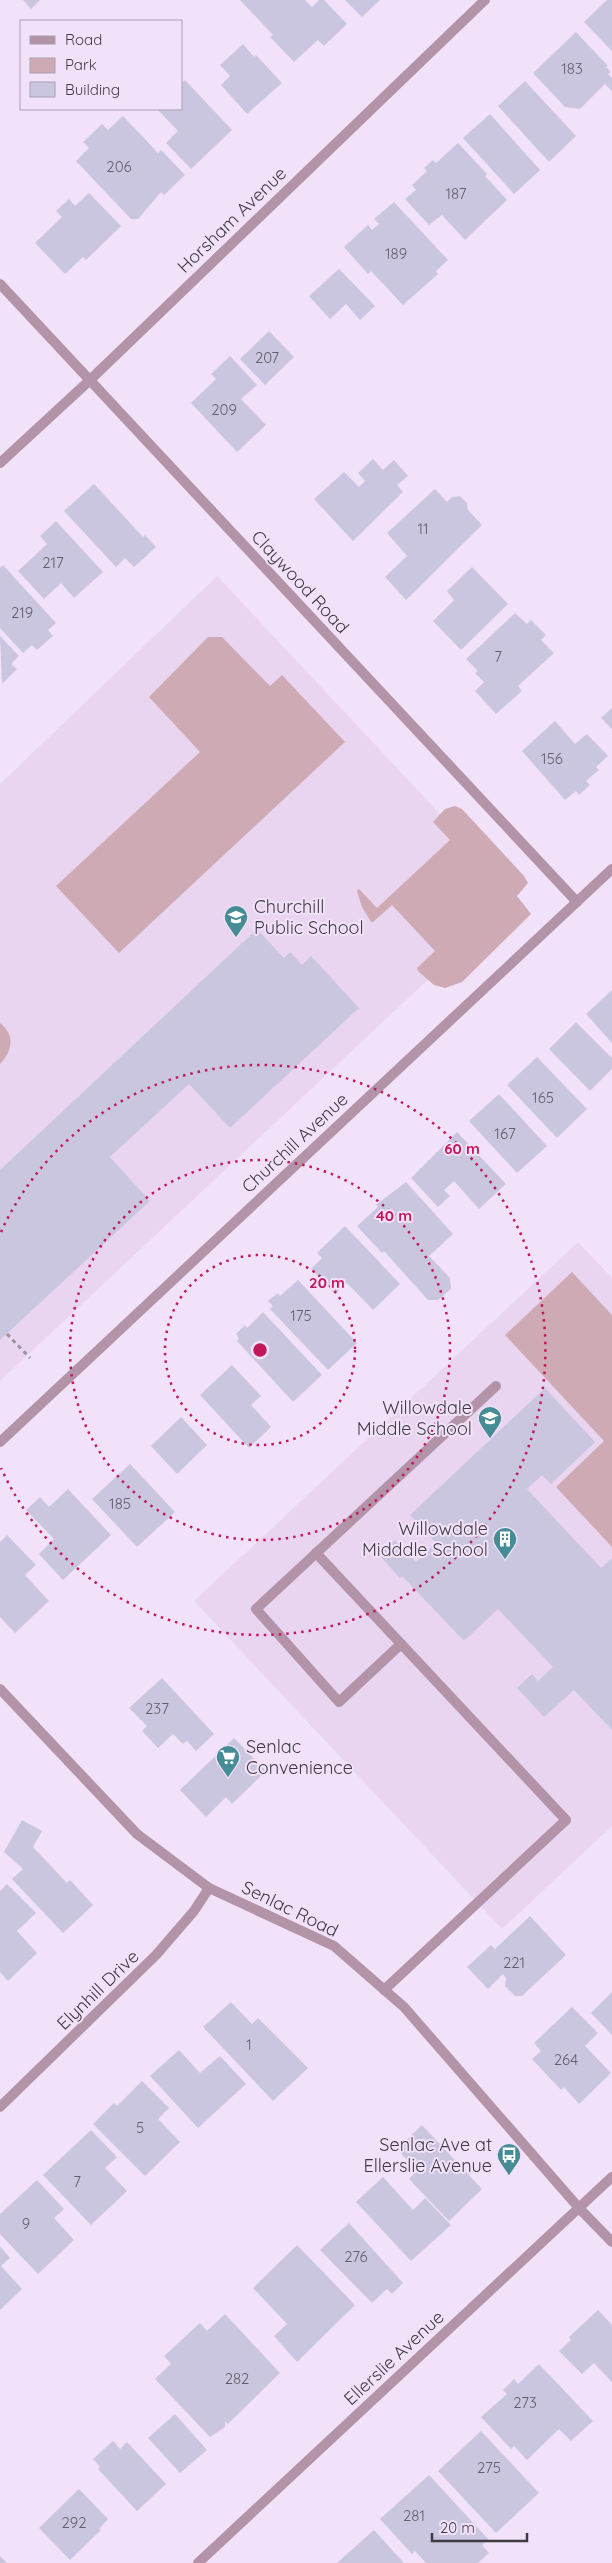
<svg xmlns="http://www.w3.org/2000/svg" width="612" height="2563" viewBox="0 0 612 2563" font-family="Quicksand,sans-serif">
	<style>
		.built { fill: #ead5f1 }
		.green { fill: #ceaab4 }
		.building { fill: #cbc6df }
		.lines { fill: none; stroke-linecap: round; stroke-linejoin: round }
		.path { stroke: #9b90a0; stroke-width: 3; stroke-dasharray: 4 4; stroke-linecap: butt }
		.service { stroke: #b293a8; stroke-width: 10 }
		.minor { stroke: #b293a8; stroke-width: 10 }
		.tertiary { stroke: #b293a8; stroke-width: 10 }
		.ring { fill: none; stroke: #c2185b; stroke-width: 2.5; stroke-dasharray: 2.5 5 }
		.labels { text-anchor: middle; stroke-width: 4; stroke-linejoin: round; paint-order: stroke }
		.number-label { font-size: 15px; fill: #635d6a }
		.street-label { font-size: 18px; fill: #403a43; stroke: #f2e2f9 }
		.poi-label { font-size: 18px; fill: #403a43; stroke: #f2e2f9; text-anchor: end }
		.centre { fill: #c2185b; stroke: #f2e2f9; stroke-width: 2.5 }
		.ring-label { font-size: 15px; text-anchor: middle; font-weight: bold; fill: #c2185b; stroke: #f2e2f9; stroke-width: 4; stroke-linejoin: round; paint-order: stroke }
	</style>
	<rect width="100%" height="100%" fill="#f2e2f9"/>
	<g class="built">
		<polygon points="217,576 517,896 0,1381 0,784"/>
		<polygon points="578,1242 612,1278 612,1826 502,1929 194,1601"/>
	</g>
	<g class="green">
		<polygon points="208,637 222,637 270,686 282,675 345,742 119,953 56,886 200,752 149,697"/>
		<polygon points="455,806 462,809 524,876 528,883 517,896 531,914 462,982 445,988 434,985 418,971 417,968 435,951 392,905 373,922 371,922 362,907 357,891 359,889 377,908 450,840 433,822 445,809"/>
		<path d="M 0,1023 C 15,1035 13,1050 0,1064 Z"/>
		<polygon points="572,1272 612,1315 612,1547 556,1487 604,1441 505,1335"/>
	</g>
	<g class="building">
		<polygon points="23,0 40,0 31,9"/>
		<polygon points="240,0 305,0 312,7 319,0 324,0 347,24 324,46 318,40 294,62 270,37 273,35"/>
		<polygon points="345,0 380,0 362,17"/>
		<polygon points="607,0 612,0 612,51 584,22"/>
		<polygon points="576,32 608,66 606,67 611,72 608,74 612,78 612,91 605,84 580,109 565,107 533,73"/>
		<polygon points="243,44 254,57 256,55 282,83 247,114 221,85 230,76 220,65"/>
		<polygon points="185,80 232,130 191,169 166,143 178,131 157,109 181,109 181,84"/>
		<polygon points="525,81 576,136 549,162 498,106"/>
		<polygon points="490,114 540,170 514,194 463,138"/>
		<polygon points="123,116 158,153 161,150 185,175 164,195 161,192 138,219 131,219 76,161 89,148 83,142 102,124 108,130"/>
		<polygon points="458,143 487,174 485,176 507,200 465,240 442,215 429,225 405,199 416,190 412,185 427,171 424,168 433,160 436,163"/>
		<polygon points="89,193 121,226 86,260 83,257 65,274 35,243 62,217 56,211 69,199 75,206"/>
		<polygon points="394,202 448,260 436,271 438,274 403,305 371,271 368,274 344,247 368,225 372,230 379,224 374,219"/>
		<polygon points="339,269 375,306 360,320 346,304 330,319 309,296"/>
		<polygon points="269,331 294,357 265,385 240,359"/>
		<polygon points="230,356 257,385 241,399 266,425 237,452 191,403 216,379 211,374"/>
		<polygon points="373,459 383,470 394,460 408,476 397,485 403,492 353,541 314,499 344,472 359,487 365,481 358,473"/>
		<polygon points="94,484 143,537 145,535 156,547 134,567 125,558 116,567 64,511"/>
		<polygon points="435,489 447,502 452,497 460,496 467,503 468,510 482,525 406,600 385,577 407,556 387,533"/>
		<polygon points="56,521 103,572 74,598 61,583 44,599 18,571 47,544 40,536"/>
		<polygon points="3,565 56,623 48,630 53,636 37,650 32,645 23,653 0,628 0,568"/>
		<polygon points="472,567 508,604 461,650 433,621 454,600 447,591"/>
		<polygon points="515,613 527,624 531,620 546,635 541,640 554,653 518,686 522,691 496,714 475,691 484,682 475,673 478,671 466,659"/>
		<polygon points="0,636 19,656 11,664 17,669 2,684"/>
		<polygon points="612,708 612,729 601,718"/>
		<polygon points="555,721 575,744 587,734 608,756 596,767 599,770 586,781 590,785 579,795 576,791 565,800 522,751"/>
		<polygon points="257,929 284,958 290,952 302,965 311,956 359,1008 230,1128 189,1084 110,1157 150,1201 0,1340 0,1170"/>
		<polygon points="612,990 612,1043 586,1014"/>
		<polygon points="576,1022 612,1058 612,1069 590,1091 549,1049"/>
		<polygon points="537,1057 587,1109 557,1138 507,1085"/>
		<polygon points="499,1094 547,1146 517,1173 469,1121"/>
		<polygon points="457,1132 506,1184 479,1209 454,1181 444,1190 450,1196 438,1207 411,1178"/>
		<polygon points="406,1182 453,1234 429,1256 450,1278 451,1289 438,1300 428,1300 384,1251 382,1253 357,1226 378,1207 376,1205"/>
		<polygon points="345,1226 400,1284 373,1310 347,1283 335,1294 311,1269 322,1258 317,1253"/>
		<polygon points="298,1280 357,1343 328,1370 270,1309 273,1306 268,1301 278,1293 280,1296"/>
		<polygon points="263,1312 322,1375 293,1402 237,1341 239,1338 236,1334 245,1325 247,1328"/>
		<polygon points="232,1365 261,1396 251,1405 271,1427 249,1448 200,1395"/>
		<polygon points="545,1388 595,1442 551,1484 542,1475 527,1489 601,1568 612,1558 612,1730 574,1690 544,1717 517,1688 532,1674 538,1681 553,1667 498,1609 464,1641 402,1576 400,1578 379,1555 395,1540 416,1562 436,1543 410,1515"/>
		<polygon points="181,1417 207,1445 177,1474 151,1446"/>
		<polygon points="130,1464 175,1512 137,1547 92,1499"/>
		<polygon points="68,1489 111,1535 63,1580 39,1554 54,1539 26,1510 40,1497 49,1507"/>
		<polygon points="7,1535 36,1565 25,1575 49,1601 15,1633 0,1617 0,1542"/>
		<polygon points="162,1678 214,1734 196,1751 187,1741 183,1744 173,1734 158,1748 142,1731 147,1726 129,1708"/>
		<polygon points="234,1738 266,1771 232,1804 226,1797 206,1817 180,1790"/>
		<polygon points="22,1820 42,1831 33,1847 67,1883 70,1880 93,1905 63,1933 12,1879 23,1869 4,1852"/>
		<polygon points="7,1884 36,1913 17,1931 37,1953 8,1981 0,1972 0,1891"/>
		<polygon points="530,1916 566,1955 522,1996 515,1996 505,1986 506,1978 503,1974 488,1989 467,1967 491,1945 495,1949"/>
		<polygon points="612,1992 612,2035 591,2013"/>
		<polygon points="231,2002 252,2024 258,2018 308,2068 273,2101 203,2027"/>
		<polygon points="572,2007 598,2033 585,2046 611,2073 579,2104 564,2087 561,2090 532,2059 541,2051 534,2043"/>
		<polygon points="179,2050 200,2073 220,2056 246,2084 198,2128 150,2076"/>
		<polygon points="142,2081 169,2108 158,2119 180,2142 145,2176 93,2124 114,2103 117,2106"/>
		<polygon points="422,2125 482,2189 449,2221 409,2179 417,2171 397,2149"/>
		<polygon points="91,2130 117,2157 105,2168 127,2191 91,2225 43,2175"/>
		<polygon points="383,2177 413,2210 425,2198 451,2225 411,2261 356,2202"/>
		<polygon points="37,2180 64,2209 54,2218 74,2240 38,2274 0,2234 0,2214"/>
		<polygon points="349,2223 403,2283 392,2294 387,2289 372,2303 320,2250"/>
		<polygon points="297,2245 355,2305 297,2362 274,2336 287,2324 253,2288"/>
		<polygon points="0,2246 10,2258 1,2266 22,2289 0,2310"/>
		<polygon points="598,2310 612,2325 612,2382 594,2363 582,2374 559,2351 571,2340 569,2337"/>
		<polygon points="225,2314 280,2373 228,2424 225,2421 225,2427 210,2437 155,2379 171,2364 164,2356 200,2323 207,2331"/>
		<polygon points="539,2364 593,2421 571,2441 559,2429 527,2460 514,2446 511,2449 481,2417 507,2394 503,2390 514,2379 518,2384"/>
		<polygon points="175,2414 207,2450 180,2473 148,2438"/>
		<polygon points="481,2431 539,2493 496,2533 438,2471"/>
		<polygon points="113,2441 120,2449 127,2442 166,2484 137,2511 98,2469 100,2467 93,2459"/>
		<polygon points="429,2475 488,2539 482,2545 489,2553 478,2563 426,2563 415,2551 412,2554 380,2519"/>
		<polygon points="79,2489 108,2519 99,2529 101,2530 70,2560 39,2528"/>
		<polygon points="374,2530 404,2563 337,2563"/>
		<polygon points="0,2556 7,2563 0,2563"/>
	</g>
	<g class="lines">
		<polyline class="path" points="7,1334 30,1358"/>
		<g class="service">
			<polyline points="316,1553 566,1820 384,1990"/>
			<polyline points="401,1644 339,1702 256,1609 496,1386"/>
		</g>
		<g class="minor">
			<polyline points="0,284 577,902"/>
			<polyline points="0,463 90,380 485,0"/>
			<polyline points="0,1442 612,869"/>
			<polyline points="0,2107 156,1955 194,1911 209,1888"/>
			<polyline points="198,2563 612,2177"/>
		</g>
		<polyline class="tertiary" points="0,1689 137,1834 209,1888 334,1946 404,2007 579,2208 612,2242"/>
	</g>
	<g class="ring">
		<circle cx="260" cy="1350" r="95"/>
		<circle cx="260" cy="1350" r="190"/>
		<path d="M1 1232A285 285 0 1 1 1 1468"/>
	</g>
	<defs>
		<g id="school-pin" transform="scale(1.25)"><path d="M0 17L-7.5 6A9.5 9.5 0 1 1 7.5 6Z" fill="#468c96" stroke="#f2e2f9"/><path d="M0-5L7-2L0 1L-7-2ZM-4 1L0 2.5L4 1V4Q0 6-4 4Z" fill="#fff"/></g>
		<g id="building-pin" transform="scale(1.25)"><path d="M0 17L-7.5 6A9.5 9.5 0 1 1 7.5 6Z" fill="#468c96" stroke="#f2e2f9"/><path d="M-4-6H4V6H1V3H-1V6H-4ZM-2.5-4.3h1.7v1.8h-1.7ZM.8-4.3h1.7v1.8H.8ZM-2.5-1h1.7V.8h-1.7ZM.8-1h1.7V.8H.8Z" fill="#fff"/></g>
		<g id="supermarket-pin" transform="scale(1.25)"><path d="M0 17L-7.5 6A9.5 9.5 0 1 1 7.5 6Z" fill="#468c96" stroke="#f2e2f9"/><path d="M-6-5.5h2.5l.6 2H6L4.5 2H-2.5L-4.4-4H-6ZM-1.5 3.2a1.3 1.3 0 1 0 .1 0ZM3 3.2a1.3 1.3 0 1 0 .1 0Z" fill="#fff"/></g>
		<g id="bus-pin" transform="scale(1.25)"><path d="M0 17L-7.5 6A9.5 9.5 0 1 1 7.5 6Z" fill="#468c96" stroke="#f2e2f9"/><path d="M-5-6H5V4H4V6H2V4H-2V6H-4V4H-5ZM-3.5-4V0h7V-4ZM-3.5 1.2v1.5H-2V1.2ZM2 1.2v1.5H3.5V1.2Z" fill="#fff"/></g>
	</defs>
	<g fill-rule="evenodd">
		<use href="#school-pin" x="236" y="917"/>
		<use href="#school-pin" x="490" y="1418"/>
		<use href="#building-pin" x="505" y="1539"/>
		<use href="#supermarket-pin" x="228" y="1757"/>
		<use href="#bus-pin" x="509" y="2155"/>
	</g>
	<g class="labels">
		<g class="number-label">
			<text x="572" y="74">183</text>
			<text x="119" y="172">206</text>
			<text x="456" y="199">187</text>
			<text x="396" y="259">189</text>
			<text x="267" y="363">207</text>
			<text x="224" y="415">209</text>
			<text x="423" y="534">11</text>
			<text x="53" y="568">217</text>
			<text x="22" y="618">219</text>
			<text x="498" y="662">7</text>
			<text x="552" y="764">156</text>
			<text x="543" y="1103">165</text>
			<text x="505" y="1139">167</text>
			<text x="301" y="1321">175</text>
			<text x="120" y="1509">185</text>
			<text x="157" y="1714">237</text>
			<text x="514" y="1968">221</text>
			<text x="249" y="2050">1</text>
			<text x="566" y="2065">264</text>
			<text x="140" y="2133">5</text>
			<text x="77" y="2187">7</text>
			<text x="26" y="2229">9</text>
			<text x="356" y="2262">276</text>
			<text x="237" y="2384">282</text>
			<text x="525" y="2408">273</text>
			<text x="489" y="2473">275</text>
			<text x="414" y="2521">281</text>
			<text x="74" y="2528">292</text>
		</g>
		<g class="street-label">
			<text transform="translate(232 220) rotate(-44)" y="6">Horsham Avenue</text>
			<text transform="translate(300 582) rotate(47)" y="6">Claywood Road</text>
			<text transform="translate(295 1143) rotate(-43)" y="6">Churchill Avenue</text>
			<text transform="translate(290 1909) rotate(26)" y="6">Senlac Road</text>
			<text transform="translate(98 1990) rotate(-44)" y="6">Elynhill Drive</text>
			<text transform="translate(394 2358) rotate(-43)" y="6">Ellerslie Avenue</text>
		</g>
		<g class="poi-label">
			<text x="254" y="913" text-anchor="start">Churchill<tspan x="254" dy="21">Public School</tspan></text>
			<text x="472" y="1414">Willowdale<tspan x="472" dy="21">Middle School</tspan></text>
			<text x="488" y="1535">Willowdale<tspan x="488" dy="21">Midddle School</tspan></text>
			<text x="246" y="1753" text-anchor="start">Senlac<tspan x="246" dy="21">Convenience</tspan></text>
			<text x="492" y="2151">Senlac Ave at<tspan x="492" dy="21">Ellerslie Avenue</tspan></text>
		</g>
	</g>
	<circle cx="260" cy="1350" r="8" class="centre"/>
	<g class="ring-label">
		<text x="462" y="1154">60 m</text>
		<text x="394" y="1221">40 m</text>
		<text x="327" y="1288">20 m</text>
	</g>
	<rect x="20" y="20" width="162" height="90" fill="#f2e2f9" stroke="#ab9fb0"/>
	<rect x="30" y="36" width="25" height="8" fill="#b293a8" stroke="#ab9fb0"/>
	<text x="65" y="45" font-size="15" fill="#403a43">Road</text>
	<rect x="30" y="58" width="25" height="15" fill="#ceaab4" stroke="#ab9fb0"/>
	<text x="65" y="70" font-size="15" fill="#403a43">Park</text>
	<rect x="30" y="82" width="25" height="15" fill="#cbc6df" stroke="#ab9fb0"/>
	<text x="65" y="95" font-size="15" fill="#403a43">Building</text>
	<path d="M432 2533v8h95v-8" fill="none" stroke="#403a43" stroke-width="2.5"/>
	<text x="440" y="2533" font-size="15" fill="#403a43" stroke="#f2e2f9" stroke-width="4" paint-order="stroke">20 m</text>
</svg>
